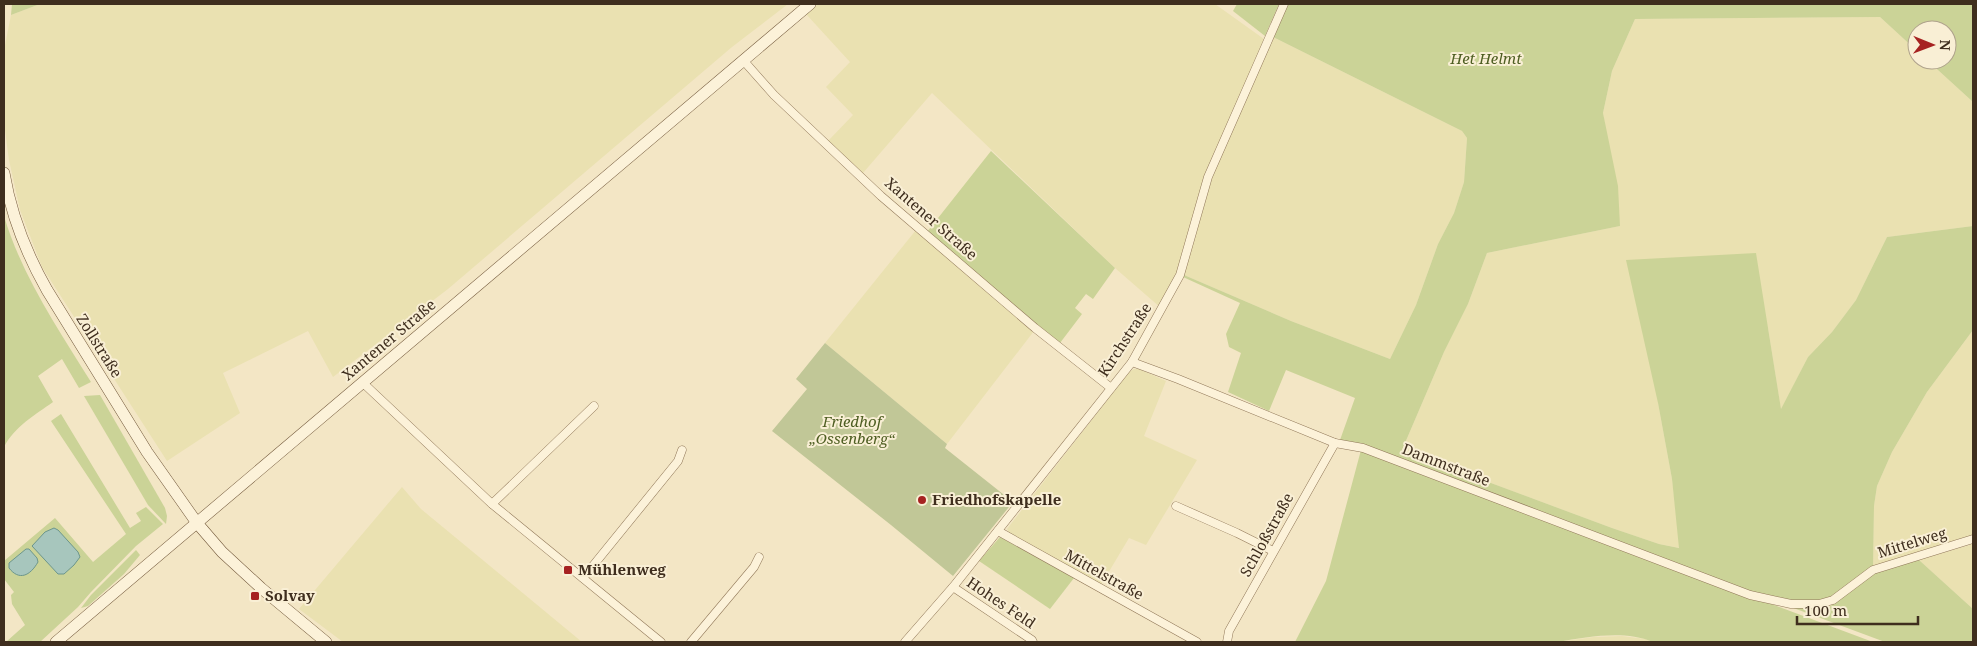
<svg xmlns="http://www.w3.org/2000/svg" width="1977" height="646" viewBox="0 0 1977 646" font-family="'Noto Serif',serif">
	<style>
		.farmland { fill: #eae1b1 }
		.green { fill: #cbd397 }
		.cemetery { fill: #c1c797 }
		.water { fill: #a7c6bd; stroke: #6c968c }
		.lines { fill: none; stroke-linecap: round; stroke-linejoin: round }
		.street-casing { stroke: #907758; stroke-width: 9 }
		.secondary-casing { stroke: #72583b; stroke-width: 12 }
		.street { stroke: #fcf2d9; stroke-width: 8 }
		.secondary { stroke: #fcf2d9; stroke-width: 11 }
		.poi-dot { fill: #a62221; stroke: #f9efd5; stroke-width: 2 }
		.labels { text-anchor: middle; stroke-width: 4; stroke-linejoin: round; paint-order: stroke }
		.park-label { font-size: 15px; font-style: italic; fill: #4e5e22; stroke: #f9efd5 }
		.street-label { font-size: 15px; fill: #3f2e1e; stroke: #f9efd5 }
		.poi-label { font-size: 15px; font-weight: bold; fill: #3f2e1e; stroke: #f9efd5; text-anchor: start }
	</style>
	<rect width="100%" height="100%" fill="#f3e6c5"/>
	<g class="farmland">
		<polygon points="40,4 788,4 732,47 448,289 333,377 308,331 223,373 240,413 167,461 42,267 20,210 9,160 4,123 4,50 11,15"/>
		<polygon points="818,4 1215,4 1264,39 1206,175 1178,275 1161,308 1115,268 932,93 863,173 828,141 853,115 826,87 850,62 806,14"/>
		<polygon points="1880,17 1917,51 1917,60 1927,60 1973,102 1973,226 1887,237 1856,300 1832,332 1808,357 1781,410 1768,328 1658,403 1672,479 1680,548 1659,544 1612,528 1402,450 1444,352 1468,304 1487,253 1620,226 1603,113 1612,71 1635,19"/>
		<polygon points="1271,36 1462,131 1467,138 1464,182 1454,213 1438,244 1416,305 1390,359 1291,321 1184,275 1215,168"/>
		<polygon points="916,230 1034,331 947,444 825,343"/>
		<polygon points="1973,330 1973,537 1873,566 1874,506 1877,486 1892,452 1927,392"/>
		<polygon points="1134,369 1139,369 1166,381 1144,436 1197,460 1146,545 1129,538 1101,585 1009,533 1007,529 1129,372"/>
		<polygon points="402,487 421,509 582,642 343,642 299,609"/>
		<polygon points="1973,544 1973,609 1919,560"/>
		<polygon points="1622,636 1646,639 1653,642 1558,642 1593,637"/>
	</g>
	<g class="green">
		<polygon points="12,4 40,4 11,15"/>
		<polygon points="1237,4 1279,4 1265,36 1233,11"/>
		<polygon points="1286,4 1973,4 1973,102 1927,60 1947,60 1947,30 1917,30 1917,51 1880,17 1635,19 1612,71 1603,113 1618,186 1620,226 1487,253 1468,304 1444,352 1402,450 1612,528 1659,544 1679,548 1672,479 1658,403 1626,260 1756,253 1781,409 1808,357 1832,332 1856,300 1887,237 1973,226 1973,330 1927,392 1892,452 1877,486 1874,506 1873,570 1833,600 1819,604 1750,595 1362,446 1340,440 1355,398 1286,370 1269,411 1228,392 1241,353 1229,347 1226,334 1240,303 1183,277 1184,275 1291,321 1390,359 1416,305 1438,244 1454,213 1464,182 1467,138 1462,131 1271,36"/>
		<polygon points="991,151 1115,268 1093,299 1086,294 1075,308 1082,314 1060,343 976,275 927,232"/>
		<path d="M 4,216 C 22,276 58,329 91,382 L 79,388 L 62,359 L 38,376 L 53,402 C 35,415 15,426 4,447 Z"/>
		<polygon points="100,395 165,508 167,516 166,524 148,505 84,396"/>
		<polygon points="61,414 130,528 141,521 136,513 146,507 163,524 136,546 91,592 78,607 40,642 6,642 25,625 12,604 11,595 14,592 4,579 4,561 55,518 93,562 126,534 51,421"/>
		<path d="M 1361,450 L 1873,642 L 1653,642 C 1624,630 1588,637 1558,642 L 1295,642 L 1326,581 Z"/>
		<polygon points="1000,537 1074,578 1050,609 979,561"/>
		<polygon points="136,550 140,555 124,574 88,606 81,608 91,595"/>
		<polygon points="1919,560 1973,609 1973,642 1885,642 1788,606 1828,608 1870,576 1886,568"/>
	</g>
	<polygon class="cemetery" points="825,343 947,444 945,448 1013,502 953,576 891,525 772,431 807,389 796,379"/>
	<g class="water">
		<polygon points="54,528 58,530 78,552 80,557 74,565 64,574 58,574 32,546 45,532"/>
		<path d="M 26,549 L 29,549 L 37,558 L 38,562 C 30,576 19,581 9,568 L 9,563 Z"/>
	</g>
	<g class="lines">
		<g class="street-casing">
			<g id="street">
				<polyline points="743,60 774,95 881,196 1035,328 1111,388"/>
				<polyline points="1132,362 1178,379 1335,443 1363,448 1750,595 1791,604 1819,604 1833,600 1873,570 1973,539"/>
				<polyline points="362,382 492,504 661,642"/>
				<polyline points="492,504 594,406"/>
				<polyline points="1176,506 1237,533 1273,551"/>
				<polyline points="998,531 1197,642"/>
				<polyline points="583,578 678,461 682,450"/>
				<polyline points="953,587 1032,640 1033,642"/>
				<polyline points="691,642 754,567 759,557"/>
				<polyline points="905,642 953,587 1132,362 1180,275 1208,177 1284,4"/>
				<polyline points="1227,642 1229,631 1335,443"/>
			</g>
		</g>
		<g class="secondary-casing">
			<g id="secondary">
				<path d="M 4,173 C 11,215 26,253 47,290 L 147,452 L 197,523 L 222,552 L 261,588 L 326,642"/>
				<polyline points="56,642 810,4"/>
			</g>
		</g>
		<use href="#street" class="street"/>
		<use href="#secondary" class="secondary"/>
	</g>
	<g class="poi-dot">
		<circle cx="922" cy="500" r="5"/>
		<rect x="563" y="565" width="10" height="10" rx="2.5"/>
		<rect x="250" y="591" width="10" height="10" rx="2.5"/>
	</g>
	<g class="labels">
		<g class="park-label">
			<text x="1486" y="64">Het Helmt</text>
			<text x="852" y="427">Friedhof<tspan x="852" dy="17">„Ossenberg“</tspan></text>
		</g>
		<g class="street-label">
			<text transform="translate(931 219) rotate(41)" y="5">Xantener Straße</text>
			<text transform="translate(389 340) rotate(-40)" y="5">Xantener Straße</text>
			<text transform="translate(1125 340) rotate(-57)" y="5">Kirchstraße</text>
			<text transform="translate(99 346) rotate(58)" y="5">Zollstraße</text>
			<text transform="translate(1446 465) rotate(21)" y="5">Dammstraße</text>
			<text transform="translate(1267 535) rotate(-61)" y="5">Schloßstraße</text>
			<text transform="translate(1912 543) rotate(-17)" y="5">Mittelweg</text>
			<text transform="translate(1104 575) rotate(29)" y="5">Mittelstraße</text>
			<text transform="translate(1001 603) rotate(34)" y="5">Hohes Feld</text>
		</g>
		<g class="poi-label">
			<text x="932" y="505">Friedhofskapelle</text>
			<text x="578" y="575">Mühlenweg</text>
			<text x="265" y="601">Solvay</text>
		</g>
	</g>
	<rect width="1977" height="646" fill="none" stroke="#3f2e1e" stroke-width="10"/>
	<g transform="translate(1932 45) rotate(91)"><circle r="24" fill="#f9efd5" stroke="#afa28c"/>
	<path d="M0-4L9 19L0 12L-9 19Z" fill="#a62221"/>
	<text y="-8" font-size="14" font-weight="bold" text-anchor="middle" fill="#3f2e1e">N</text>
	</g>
	<path d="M1797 616v8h121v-8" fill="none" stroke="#3f2e1e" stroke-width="2.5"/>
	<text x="1804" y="616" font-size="15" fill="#3f2e1e" stroke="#f9efd5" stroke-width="4" paint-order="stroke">100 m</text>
</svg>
